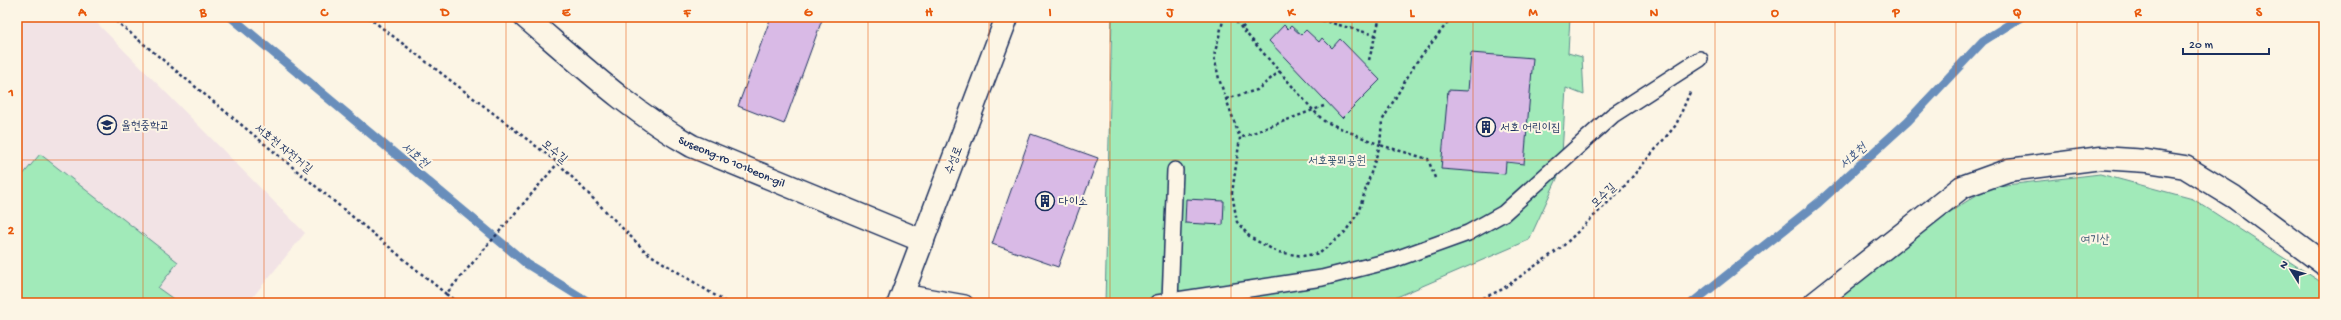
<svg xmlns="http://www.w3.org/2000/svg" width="2341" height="320" viewBox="0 0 2341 320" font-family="'Gochi Hand','Poor Story',sans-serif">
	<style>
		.built { fill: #f2e3e5 }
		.green { fill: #a1eab9; stroke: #5e8c8c }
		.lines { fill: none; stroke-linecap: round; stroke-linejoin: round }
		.stream { stroke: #698ebb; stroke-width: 9 }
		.building { fill: #d9bae6; stroke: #1b2f5e }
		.lane-casing { stroke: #1b2f5e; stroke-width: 18 }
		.street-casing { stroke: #1b2f5e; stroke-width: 25 }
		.secondary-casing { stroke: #1b2f5e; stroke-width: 25 }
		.path { stroke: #1b2f5e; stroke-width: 2.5; stroke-dasharray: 3 3; stroke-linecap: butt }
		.lane { stroke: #fcf5e5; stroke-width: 15 }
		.street { stroke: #fcf5e5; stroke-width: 22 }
		.secondary { stroke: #fcf5e5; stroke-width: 22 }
		.grid { fill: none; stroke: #e8590c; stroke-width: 1; stroke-opacity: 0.55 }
		.labels { text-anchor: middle; stroke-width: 4; stroke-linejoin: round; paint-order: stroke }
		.poi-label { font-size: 12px; fill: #1b2f5e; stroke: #fcf5e5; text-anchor: start }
		.street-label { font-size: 12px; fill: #1b2f5e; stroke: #fcf5e5 }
		.park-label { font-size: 12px; fill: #365470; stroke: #fcf5e5 }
		.water-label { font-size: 13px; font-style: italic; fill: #3c5685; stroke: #fcf5e5 }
		.neatline { fill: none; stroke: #e8590c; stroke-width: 1.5 }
		.grid-label { font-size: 13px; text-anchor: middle; font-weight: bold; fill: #e8590c }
	</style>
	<rect width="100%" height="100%" fill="#fcf5e5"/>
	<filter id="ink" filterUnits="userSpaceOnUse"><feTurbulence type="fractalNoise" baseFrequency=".025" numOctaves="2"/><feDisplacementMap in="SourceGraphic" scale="8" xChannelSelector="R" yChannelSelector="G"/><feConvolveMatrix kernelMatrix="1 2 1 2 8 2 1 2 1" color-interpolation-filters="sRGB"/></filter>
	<g filter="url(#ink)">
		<polygon class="built" points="17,17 91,17 305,233 248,303 17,303"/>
		<g class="green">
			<polygon points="1112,17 1570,17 1568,53 1582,57 1584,95 1566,88 1561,170 1529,240 1383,303 1105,303"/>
			<polygon points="40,154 178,262 158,288 179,303 17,303 17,182"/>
			<polygon points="2100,174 2193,199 2324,284 2324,303 1831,303 1933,223 1989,187"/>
		</g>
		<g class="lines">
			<g class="stream">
				<polyline points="231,17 527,264 590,303"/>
				<polyline points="1692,303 1818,203 1908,121 1983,41 2021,17"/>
			</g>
		</g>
		<g class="building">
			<polygon points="771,17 823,17 784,124 738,106"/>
			<polygon points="1284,25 1288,29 1291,26 1301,35 1306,30 1319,42 1322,38 1332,48 1340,39 1380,80 1342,118 1269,41"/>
			<polygon points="1471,53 1533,58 1524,164 1506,162 1505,174 1441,169 1448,90 1468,91"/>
			<polygon points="1031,134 1098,158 1058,267 992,244"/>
			<polygon points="1186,199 1224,201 1223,225 1185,223"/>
		</g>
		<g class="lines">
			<g class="lane-casing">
				<g id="lane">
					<polyline points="903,292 965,303"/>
					<polyline points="1170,301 1175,170"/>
					<polyline points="1157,303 1322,278 1393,260 1468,233 1504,213 1613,115 1700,59"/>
				</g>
			</g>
			<g class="street-casing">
				<g id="street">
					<path d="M 525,17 C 578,62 631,112 692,146 L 923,241"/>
					<polyline points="1815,303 1962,187 2009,170 2101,158 2147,161 2185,167 2234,197 2324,264"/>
				</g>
			</g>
			<g class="secondary-casing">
				<polyline id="secondary" points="899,303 1007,17"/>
			</g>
			<g class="path">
				<polyline points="111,17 446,294 558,163"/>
				<polyline points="368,17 558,163 646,252 727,303"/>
				<polyline points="1224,17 1214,56 1219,79 1240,138 1232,193 1237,222 1251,238 1278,252 1302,256 1320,253 1345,232 1358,213 1380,145 1324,121 1313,110 1240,138"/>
				<polyline points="1232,17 1313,110 1324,106"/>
				<polyline points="1310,17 1375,35"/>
				<polyline points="1242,28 1253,17"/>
				<polyline points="1369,60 1380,17"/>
				<polyline points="1226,99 1257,90 1280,71"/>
				<polyline points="1435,178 1428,159 1380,145 1382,121 1415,64 1452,17"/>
				<polyline points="446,294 458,303"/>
				<polyline points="1472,303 1501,290 1562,247 1622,189 1676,125 1690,92"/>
			</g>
			<use href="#lane" class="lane"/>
			<use href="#street" class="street"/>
			<use href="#secondary" class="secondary"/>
		</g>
	</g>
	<path class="grid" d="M 143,17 L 143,303M 264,17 L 264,303M 385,17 L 385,303M 506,17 L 506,303M 626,17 L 626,303M 747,17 L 747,303M 868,17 L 868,303M 989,17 L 989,303M 1110,17 L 1110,303M 1231,17 L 1231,303M 1352,17 L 1352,303M 1473,17 L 1473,303M 1594,17 L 1594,303M 1715,17 L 1715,303M 1835,17 L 1835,303M 1956,17 L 1956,303M 2077,17 L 2077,303M 2198,17 L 2198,303M 17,160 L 2324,160"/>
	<defs>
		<g id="school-ring" transform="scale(1)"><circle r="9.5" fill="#fcf5e5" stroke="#1b2f5e" stroke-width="1.5"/><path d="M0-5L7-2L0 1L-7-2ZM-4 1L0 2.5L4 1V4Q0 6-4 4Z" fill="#1b2f5e"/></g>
		<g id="building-ring" transform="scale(1)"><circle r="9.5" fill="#fcf5e5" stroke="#1b2f5e" stroke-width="1.5"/><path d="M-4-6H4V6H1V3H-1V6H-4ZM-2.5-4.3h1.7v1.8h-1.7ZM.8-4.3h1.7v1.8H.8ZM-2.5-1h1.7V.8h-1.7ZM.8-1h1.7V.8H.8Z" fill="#1b2f5e"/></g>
	</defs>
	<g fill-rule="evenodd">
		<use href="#school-ring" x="107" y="125"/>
		<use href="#building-ring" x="1486" y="127"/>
		<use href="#building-ring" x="1045" y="201"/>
	</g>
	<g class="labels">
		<g class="poi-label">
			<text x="121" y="129">율현중학교</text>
			<text x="1500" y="131">서호 어린이집</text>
			<text x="1059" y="205">다이소</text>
		</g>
		<g class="street-label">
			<text transform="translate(284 148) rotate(39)" y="4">서호천 자전거길</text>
			<text transform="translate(555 151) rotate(40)" y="4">모수길</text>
			<text transform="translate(953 160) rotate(-69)" y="4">수성로</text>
			<text transform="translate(732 161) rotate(23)" y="4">Suseong-ro 101beon-gil</text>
			<text transform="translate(1603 195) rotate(-44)" y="4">모수길</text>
		</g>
		<g class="park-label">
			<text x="1337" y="164">서호꽃뫼공원</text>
			<text x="2095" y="243">여기산</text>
		</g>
		<g class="water-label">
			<text transform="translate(416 154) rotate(40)" y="5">서호천</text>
			<text transform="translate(1852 155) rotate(-42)" y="5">서호천</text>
		</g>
	</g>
	<rect width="2341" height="320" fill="none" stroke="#fcf5e5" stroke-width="44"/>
	<g transform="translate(2291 270) rotate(307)" stroke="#fcf5e5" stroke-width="3" paint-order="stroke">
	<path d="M0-3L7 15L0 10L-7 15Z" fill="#1b2f5e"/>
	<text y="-6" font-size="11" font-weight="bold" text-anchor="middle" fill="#1b2f5e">N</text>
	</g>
	<path d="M2183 48v6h86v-6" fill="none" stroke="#1b2f5e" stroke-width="2"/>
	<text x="2189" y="48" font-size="12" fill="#1b2f5e" stroke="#fcf5e5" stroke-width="3" paint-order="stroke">20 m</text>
	<rect x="22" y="22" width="2297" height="276" class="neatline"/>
	<g class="grid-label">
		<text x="82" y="16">A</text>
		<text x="203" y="16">B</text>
		<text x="324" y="16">C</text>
		<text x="445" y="16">D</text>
		<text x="566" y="16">E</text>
		<text x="687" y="16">F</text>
		<text x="808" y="16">G</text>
		<text x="929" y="16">H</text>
		<text x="1050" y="16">I</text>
		<text x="1170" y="16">J</text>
		<text x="1291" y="16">K</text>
		<text x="1412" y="16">L</text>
		<text x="1533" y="16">M</text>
		<text x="1654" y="16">N</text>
		<text x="1775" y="16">O</text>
		<text x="1896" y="16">P</text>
		<text x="2017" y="16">Q</text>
		<text x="2138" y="16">R</text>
		<text x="2259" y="16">S</text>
		<text x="11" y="96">1</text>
		<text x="11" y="234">2</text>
	</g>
</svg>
